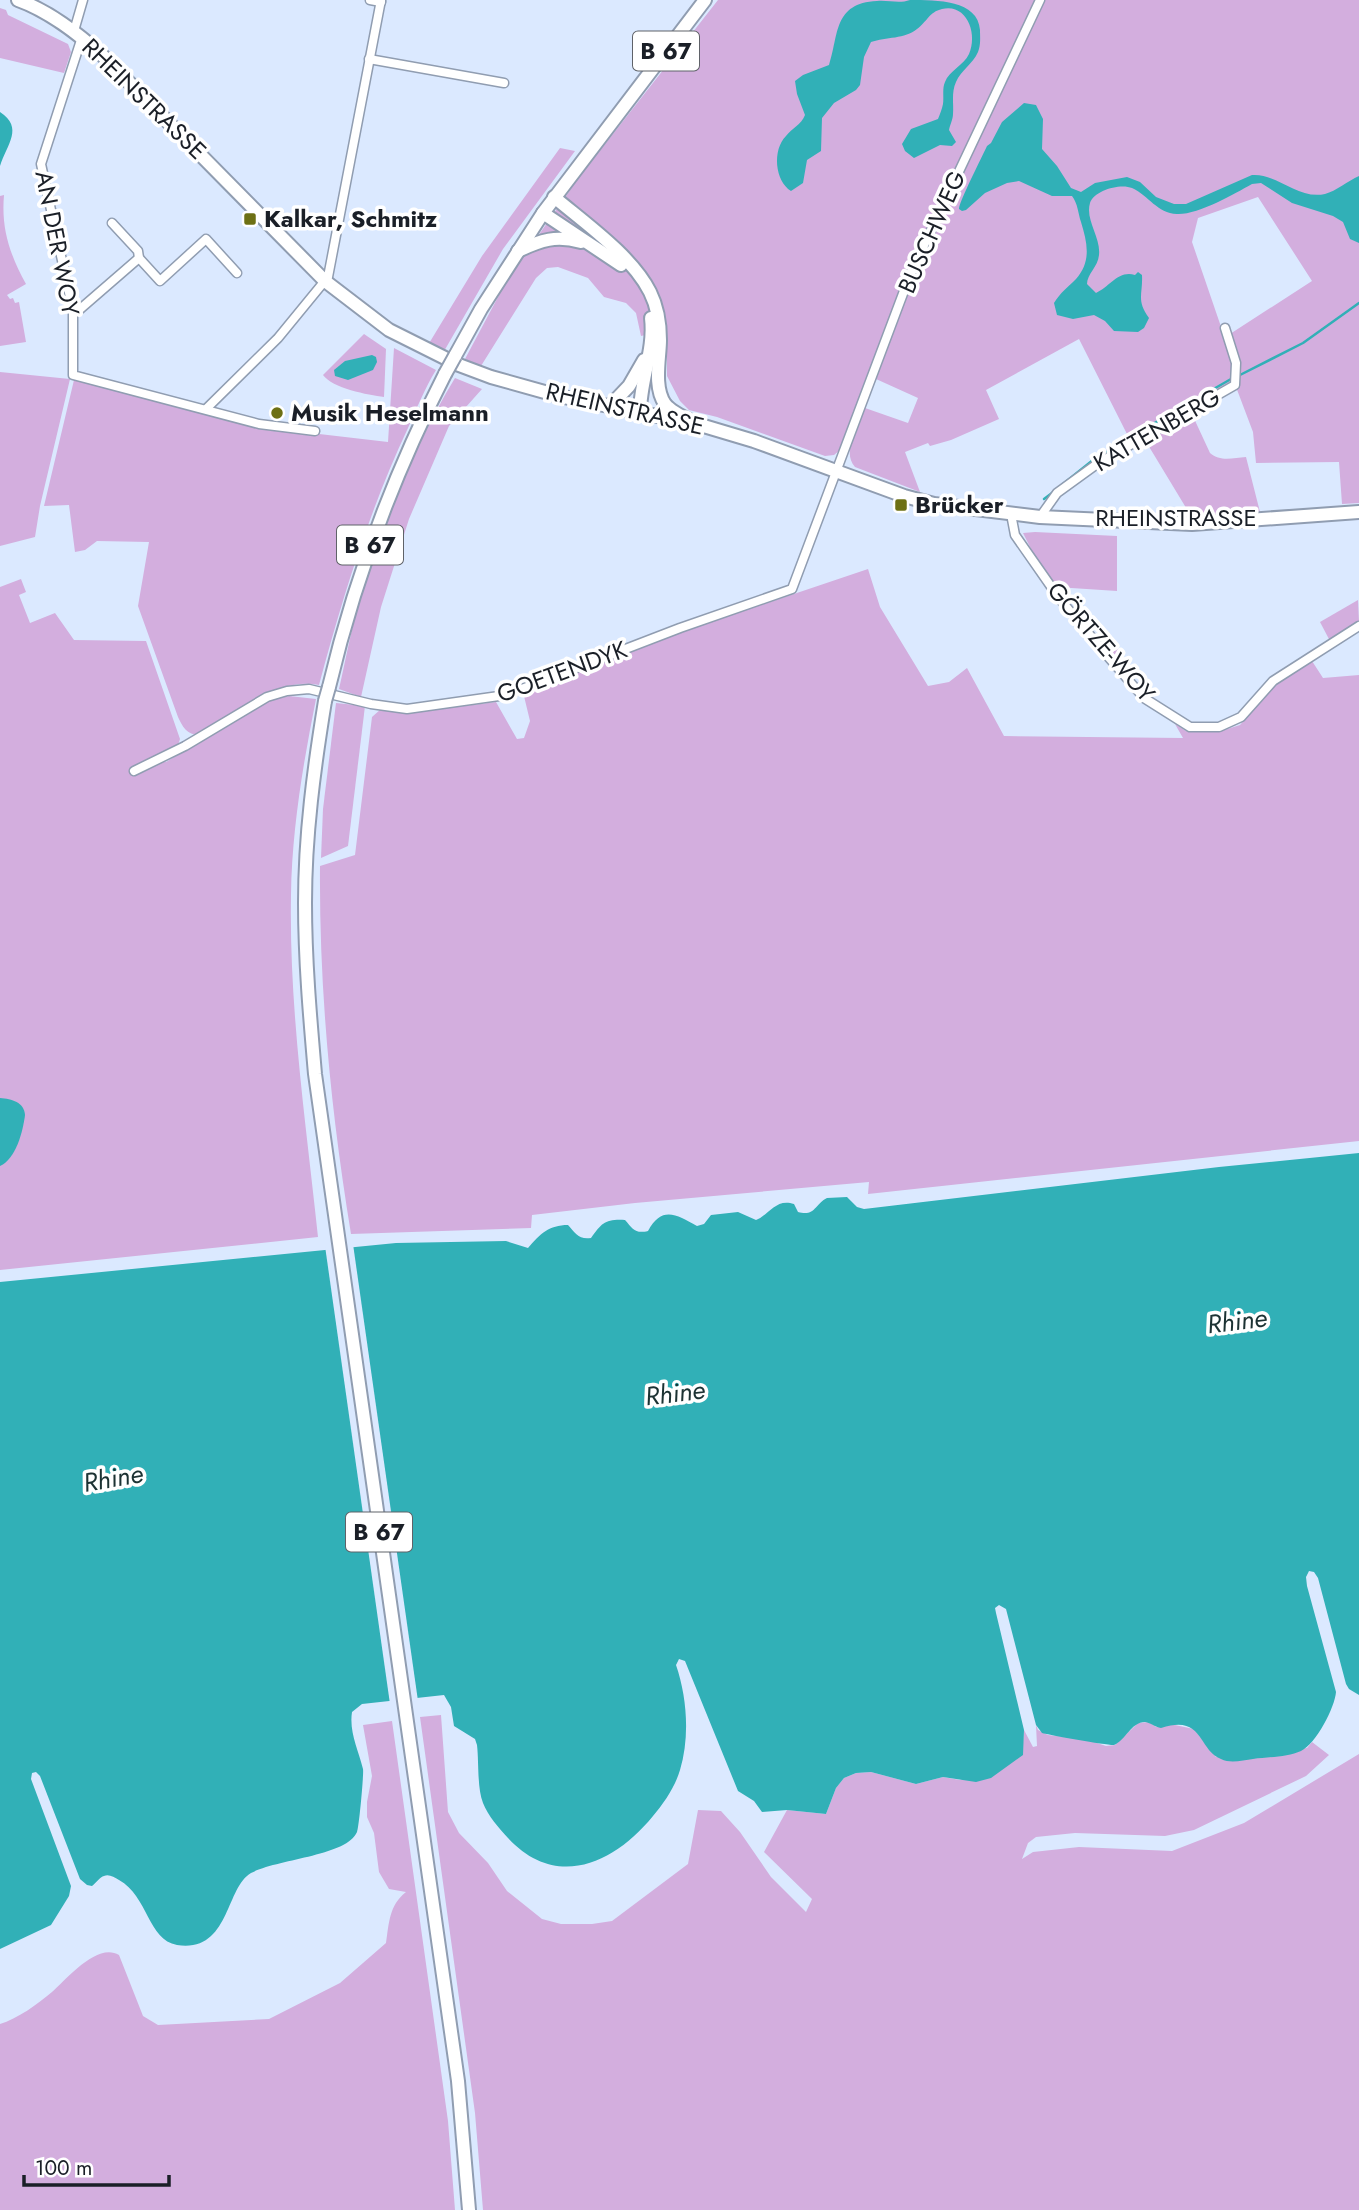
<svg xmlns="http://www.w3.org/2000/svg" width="1359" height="2210" viewBox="0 0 1359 2210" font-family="Jost,sans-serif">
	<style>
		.green { fill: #d3aede }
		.water { fill: #31b0b7 }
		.pier { fill: #dbe9ff }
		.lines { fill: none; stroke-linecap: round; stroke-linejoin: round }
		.stream { stroke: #31b0b7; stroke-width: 2.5 }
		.street-casing { stroke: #909db1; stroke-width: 11 }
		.secondary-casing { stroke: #909db1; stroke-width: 16 }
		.primary-casing { stroke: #909db1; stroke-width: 16 }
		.street { stroke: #fff; stroke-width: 8 }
		.secondary { stroke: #fff; stroke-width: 12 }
		.primary { stroke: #fff; stroke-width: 12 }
		.primary-bridge-casing { stroke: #909db1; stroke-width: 16; stroke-linecap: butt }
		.primary-bridge { stroke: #fff; stroke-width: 12 }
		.poi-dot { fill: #6d7014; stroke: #fff; stroke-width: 2.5 }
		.labels { text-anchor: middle; stroke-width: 7; stroke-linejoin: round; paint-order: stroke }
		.shield { fill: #fff; stroke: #5f6268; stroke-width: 2 }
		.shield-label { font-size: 23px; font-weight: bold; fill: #1a1f27 }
		.street-label { font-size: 24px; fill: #1a1f27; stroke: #fff }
		.poi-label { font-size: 24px; font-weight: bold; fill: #1a1f27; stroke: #fff; text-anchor: start }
		.water-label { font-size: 26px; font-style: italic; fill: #1c3233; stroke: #fff }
	</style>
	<rect width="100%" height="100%" fill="#dbe9ff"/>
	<g class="green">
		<polygon points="718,0 1035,0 958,165 840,450 834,455 825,456 717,417 689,410 680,401 667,376 667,330 641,336 636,313 626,303 604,297 588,278 558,267 547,268 536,278 481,366 465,359 506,282 547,223 580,176"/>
		<path d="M 1045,0 L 1359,0 L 1359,503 L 1342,504 L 1339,462 L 1256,463 L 1253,432 L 1236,387 L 1230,334 L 1312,281 L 1258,197 L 1198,218 L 1192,242 L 1230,353 L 1233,365 L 1232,381 L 1096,460 L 1094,457 L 1128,436 L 1079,339 L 986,390 L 999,419 L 951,440 L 930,446 L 928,443 L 905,452 L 920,492 L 855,467 C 841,452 859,425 865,408 L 908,423 L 918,398 L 876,379 L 915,276 Z"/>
		<polygon points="0,8 6,10 8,15 68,44 71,52 64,73 0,58"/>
		<polygon points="560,148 575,151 503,249 443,353 428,345 482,256"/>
		<path d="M 4,195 C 1,229 10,255 26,284 L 7,295 L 10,299 L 13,298 L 15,303 L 19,302 L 26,342 L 0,346 L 0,196 Z"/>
		<path d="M 364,334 L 386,349 L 384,397 C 368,395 332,388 323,375 Z"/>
		<path d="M 394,348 L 436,370 C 425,388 417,408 408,428 C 369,511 343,596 319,685 C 276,677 234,713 199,735 C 187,735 182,726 178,717 L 138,606 L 149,542 L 97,541 L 85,550 L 75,552 L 69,505 L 44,506 L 74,380 L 259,427 L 388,442 Z"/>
		<polygon points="0,372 70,379 40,506 35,537 0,546"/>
		<path d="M 455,378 L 482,389 L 449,426 L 409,519 L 381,607 L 361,697 L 339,689 C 346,659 351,629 360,600 C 383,524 414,446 455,378 Z"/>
		<path d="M 1191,412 L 1210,453 C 1220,462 1233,458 1246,457 L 1260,512 L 1191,516 L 1145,440 Z"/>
		<polygon points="1035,532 1117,536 1117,591 1056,587 1033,553 1023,533"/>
		<path d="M 868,569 L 880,607 L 928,686 L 949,682 L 967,668 L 1004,736 L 1183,738 L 1175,724 L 1186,731 L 1198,732 L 1221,731 L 1240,725 L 1275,684 L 1312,661 L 1323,678 L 1359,675 L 1359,1141 L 868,1194 L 869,1182 L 635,1203 L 532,1215 L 531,1228 L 351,1234 C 331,1112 319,990 320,866 L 355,855 L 372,717 L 381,709 L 407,713 L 496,702 L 517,739 L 524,738 L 530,721 L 523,692 L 681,632 Z"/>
		<path d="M 21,579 L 26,592 L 19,595 L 30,623 L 55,613 L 74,640 L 146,641 L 180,739 L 177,748 L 158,759 L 166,762 L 267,701 L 289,696 L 316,699 C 303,764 292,829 291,895 C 289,1010 306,1123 318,1237 L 0,1270 L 0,587 Z"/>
		<polygon points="1358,600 1359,622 1330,641 1320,622"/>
		<polygon points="1117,642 1123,668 1103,645"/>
		<polygon points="336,703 365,706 348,846 321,858 323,809"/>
		<polygon points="441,1715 448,1812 459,1833 488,1863 507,1891 542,1919 561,1924 592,1924 612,1921 688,1864 698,1810 721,1811 740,1832 771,1877 806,1912 812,1899 764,1852 787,1810 826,1814 836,1788 844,1778 856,1773 871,1772 916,1784 943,1777 960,1780 1022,1755 1024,1730 1033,1747 1037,1746 1036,1725 1038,1730 1048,1735 1085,1739 1106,1746 1115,1745 1138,1723 1149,1722 1156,1727 1170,1724 1194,1729 1216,1757 1307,1748 1312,1742 1329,1755 1306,1776 1194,1830 1165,1836 1075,1833 1036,1837 1028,1843 1022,1859 1033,1852 1079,1847 1172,1851 1244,1823 1359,1754 1359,2210 483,2210 475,2113 420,1717"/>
		<path d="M 392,1721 L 448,2121 L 455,2210 L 0,2210 L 0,2024 C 17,2019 38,2004 52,1992 C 67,1979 97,1942 119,1955 L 143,2016 L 158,2025 L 269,2019 L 340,1983 L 386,1943 C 389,1924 389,1905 406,1892 L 389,1889 L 379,1872 L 374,1833 L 367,1817 L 367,1802 L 372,1776 L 363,1725 Z"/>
	</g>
	<g class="water">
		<path d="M 910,0 C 937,0 978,0 980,30 C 980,37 981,45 978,52 C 973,64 961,70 956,82 C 951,93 954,104 953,114 C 953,119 950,125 949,130 L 956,142 L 952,146 L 940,145 L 914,158 L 905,151 L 902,144 L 911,129 L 938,119 C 940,114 942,109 943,104 C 944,97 942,88 945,82 C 949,71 964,65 969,54 C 978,34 967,3 942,9 C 929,12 927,22 917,29 C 905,39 886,37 871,42 L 864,57 L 860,85 L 856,90 L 834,103 L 822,118 L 821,151 L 807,160 L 803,183 L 791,191 C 775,181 772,150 786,136 C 792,128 801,125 805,115 L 797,94 L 795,81 L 803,75 L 829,65 C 839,35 833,3 877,1 C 889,0 899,4 910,0 Z"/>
		<path d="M 1024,103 L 1036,105 L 1043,119 L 1042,149 L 1057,166 L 1071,188 L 1081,192 L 1095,183 L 1127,177 L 1140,182 L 1156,197 L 1174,204 L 1186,204 L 1252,175 C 1277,173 1298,200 1325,194 C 1336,191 1348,181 1359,176 L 1359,243 L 1350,239 L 1343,222 L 1333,216 L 1292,203 L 1261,183 L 1252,184 C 1234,194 1198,215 1177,214 C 1157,213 1149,196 1132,188 C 1121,183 1094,190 1090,203 C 1085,220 1101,237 1099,255 C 1098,267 1087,274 1087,284 L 1096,293 C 1110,287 1118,270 1135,275 L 1138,272 L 1142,275 C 1143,295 1136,300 1149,318 L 1144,328 L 1138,332 L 1114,331 L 1105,321 L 1094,315 L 1073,319 L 1057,315 L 1054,303 C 1060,293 1068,287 1076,279 C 1092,261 1087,242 1081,222 C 1078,213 1078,204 1072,196 L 1052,196 L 1019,181 L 1007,183 L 985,193 L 966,210 L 962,211 L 959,209 C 959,202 982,157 987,146 L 991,143 L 1002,122 Z"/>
		<path d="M 0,112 C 24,128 7,144 0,166 Z"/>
		<polygon points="372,355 376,357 377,362 373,370 348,380 335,376 334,370 345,361"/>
		<path d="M 0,1098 C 12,1099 24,1102 25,1115 C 23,1131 16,1159 0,1166 Z"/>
		<path d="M 1359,1153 L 1359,1695 L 1349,1689 L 1346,1684 L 1318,1578 L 1314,1572 L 1309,1571 L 1306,1577 L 1307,1586 L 1336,1692 C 1335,1707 1316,1744 1301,1751 C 1288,1757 1268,1757 1253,1759 C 1243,1760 1231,1764 1221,1759 C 1197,1749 1204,1714 1161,1728 C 1155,1727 1151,1723 1145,1722 C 1131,1722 1126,1740 1114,1745 C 1111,1746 1049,1735 1042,1733 L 1036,1725 L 1006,1609 L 999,1605 L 995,1608 L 996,1613 L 1024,1730 L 1023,1755 L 991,1778 L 976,1782 L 943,1777 L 916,1784 L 871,1772 L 856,1773 L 844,1778 L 836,1788 L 826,1814 L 787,1810 L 762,1812 L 754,1801 L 738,1791 L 685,1661 L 679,1659 L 676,1665 C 687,1697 690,1737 680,1770 C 675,1787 664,1803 653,1816 C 614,1864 556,1890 508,1838 C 499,1828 488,1816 483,1803 C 477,1788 479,1762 477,1745 L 475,1739 L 454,1726 L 451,1707 L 444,1695 L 362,1704 L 352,1712 C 349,1732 358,1749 363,1769 C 364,1773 359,1828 357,1832 C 347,1856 277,1859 251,1873 C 225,1888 230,1953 177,1945 C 148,1940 148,1896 119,1880 C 114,1877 109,1874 104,1876 C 100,1877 96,1883 92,1886 L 87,1885 L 80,1879 L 40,1776 L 36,1772 L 32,1773 L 31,1779 L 71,1886 L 69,1896 L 51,1925 L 0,1949 L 0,1282 L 396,1243 L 506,1241 L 528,1248 C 540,1234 549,1225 568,1225 C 575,1233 579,1240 591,1238 C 602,1223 605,1219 625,1220 C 633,1229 635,1234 648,1231 C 662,1205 677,1215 697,1226 L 704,1224 L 711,1215 L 738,1212 L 756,1220 C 770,1214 776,1198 794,1204 L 798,1212 C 815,1217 815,1204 827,1198 L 847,1197 L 857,1207 L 864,1209 L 1219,1167 Z"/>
	</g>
	<polygon class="pier" points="353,1244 418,1701 390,1704 325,1246"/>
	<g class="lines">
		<g class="stream">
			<polyline points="1240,375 1303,343 1359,303"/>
			<polyline points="1125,440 1231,379"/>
			<polyline points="1063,484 1093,460 1113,448"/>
			<polyline points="1044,499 1056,490"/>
		</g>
		<g class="street-casing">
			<g id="street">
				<polyline points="370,0 381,2"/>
				<polyline points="74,31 83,0"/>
				<polyline points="82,37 41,164 73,311 73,375 259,424 315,431"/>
				<polyline points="369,59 504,83"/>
				<polyline points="112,223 138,251 139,258"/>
				<polyline points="73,311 79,310 139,258 160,281 206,239 237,273"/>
				<polyline points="206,409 278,338 328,277 381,0"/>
				<polyline points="1011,514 1015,535 1059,598 1104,652 1144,698 1190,727 1219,727 1241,717 1273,681 1359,626"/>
				<polyline points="1040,517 1057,493 1097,464 1235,385 1236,363 1225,328"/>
				<polyline points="134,771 185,746 267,697 287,691 309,689 371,704 407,709 506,695 680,628 792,589 910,275 1040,0"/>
			</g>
		</g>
		<g class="secondary-casing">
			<path id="secondary" d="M 18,0 C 49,11 77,33 102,55 L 325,281 L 389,330 L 459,365 L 491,377 L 559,396 L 697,424 L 754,441 L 904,496 L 934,504 L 1040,517 L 1192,524 L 1359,512"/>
		</g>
		<g class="primary-casing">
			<g id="primary">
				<path d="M 554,197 C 585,223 632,256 650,292 C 657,306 660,324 660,340 C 660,358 653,387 665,404 C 672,413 687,419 697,424"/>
				<polyline points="543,213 621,265"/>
				<path d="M 518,251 C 541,240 556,235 581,242"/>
				<polyline points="455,356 481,309 543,213 705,0"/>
				<polyline points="610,406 629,386 644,360"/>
				<path d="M 640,412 C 640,381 655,349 651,318"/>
				<path d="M 329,687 C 355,577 394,474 445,374"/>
				<path d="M 325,701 C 314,768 305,835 305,903 C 305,960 310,1017 315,1074 L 458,2081 L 469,2210"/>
			</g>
		</g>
		<use href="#street" class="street"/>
		<use href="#secondary" class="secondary"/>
		<use href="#primary" class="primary"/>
		<g class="primary-bridge-casing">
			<g id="primary-bridge">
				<polyline points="445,374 455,356"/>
				<polyline points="325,701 329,687"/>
			</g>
		</g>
		<use href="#primary-bridge" class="primary-bridge"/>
	</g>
	<g class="poi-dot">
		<rect x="243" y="212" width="14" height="14" rx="3.5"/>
		<circle cx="277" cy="413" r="7"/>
		<rect x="894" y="498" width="14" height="14" rx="3.5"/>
	</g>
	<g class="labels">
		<g class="shield">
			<rect x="633" y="31.5" width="66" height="39" rx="5"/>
			<rect x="337" y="525.5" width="66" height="39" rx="5"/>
			<rect x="346" y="1512.5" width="66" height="39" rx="5"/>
		</g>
		<g class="shield-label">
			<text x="666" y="59">B 67</text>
			<text x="370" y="553">B 67</text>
			<text x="379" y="1540">B 67</text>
		</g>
		<g class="street-label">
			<text transform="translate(144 99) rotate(44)" y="8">RHEINSTRASSE</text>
			<text transform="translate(932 232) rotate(-66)" y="8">BUSCHWEG</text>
			<text transform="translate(57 243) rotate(79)" y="8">AN DER WOY</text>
			<text transform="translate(625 409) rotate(13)" y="8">RHEINSTRASSE</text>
			<text transform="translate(1157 430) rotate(-30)" y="8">KATTENBERG</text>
			<text x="1176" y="526">RHEINSTRASSE</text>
			<text transform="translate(1101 642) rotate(49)" y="8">GÖRTZE-WOY</text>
			<text transform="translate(562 672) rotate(-20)" y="8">GOETENDYK</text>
		</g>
		<g class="poi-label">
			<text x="264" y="227">Kalkar, Schmitz</text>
			<text x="291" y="421">Musik Heselmann</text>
			<text x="915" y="513">Brücker</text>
		</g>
		<g class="water-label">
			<text transform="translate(1237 1321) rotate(-7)" y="9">Rhine</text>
			<text transform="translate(675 1393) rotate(-7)" y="9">Rhine</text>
			<text transform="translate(113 1478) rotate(-10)" y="9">Rhine</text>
		</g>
	</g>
	<path d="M24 2175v10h145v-10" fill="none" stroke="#1a1f27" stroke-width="3.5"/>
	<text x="35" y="2175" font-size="21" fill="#1a1f27" stroke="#ffffff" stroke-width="5" paint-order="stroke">100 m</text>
</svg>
